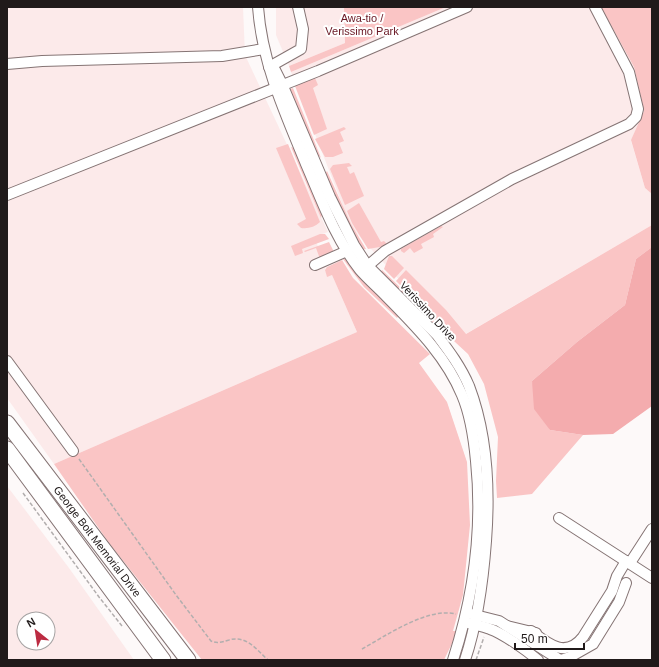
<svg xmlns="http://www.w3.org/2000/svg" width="659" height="667" viewBox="0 0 659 667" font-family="Helvetica,sans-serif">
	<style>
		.built { fill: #fceaea; fill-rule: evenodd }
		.green { fill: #fac5c5 }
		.forest { fill: #f4acae }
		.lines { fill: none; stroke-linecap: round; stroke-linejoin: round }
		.minor-casing { stroke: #857474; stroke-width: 12 }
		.highway-casing { stroke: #857474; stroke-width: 17 }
		.path { stroke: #b2aeae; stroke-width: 1.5; stroke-dasharray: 4 2; stroke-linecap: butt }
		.minor { stroke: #fff; stroke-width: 10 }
		.highway { stroke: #fff; stroke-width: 15 }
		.labels { text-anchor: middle; stroke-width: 4; stroke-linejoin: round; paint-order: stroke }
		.park-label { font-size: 11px; fill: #681622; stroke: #fff }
		.street-label { font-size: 11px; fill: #201a1a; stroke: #fff }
	</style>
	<rect width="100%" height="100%" fill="#fdf9f9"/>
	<g class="built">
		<polygon points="7,7 243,7 245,55 328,232 314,237 327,267 325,269 327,276 332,275 357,332 54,464 7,398"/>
		<polygon points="276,7 344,7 345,43 289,66 276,35"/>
		<polygon points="446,7 601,7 634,67 644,111 631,141 645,188 652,194 652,225 464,335 455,342 445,330 351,227 291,72"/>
		<path d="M 7,486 L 69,568 L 134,660 L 7,660 ZM 24,619 L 48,619 L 48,643 L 24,643 Z"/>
	</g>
	<g class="green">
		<polygon points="344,7 446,7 291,72 289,66 345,43"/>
		<polygon points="601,7 652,7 652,194 645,188 631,140 644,111 634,67"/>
		<polygon points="315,78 318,85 313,88 327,129 314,135 295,86 299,83"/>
		<polygon points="293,88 321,158 317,154 290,89"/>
		<polygon points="344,127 346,129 340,132 344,141 339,143 343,153 333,157 325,157 315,139"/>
		<path d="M 288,144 L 320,222 C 315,227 308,229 301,228 L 297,224 L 306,219 L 276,148 Z"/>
		<polygon points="291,147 294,148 322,215 321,218"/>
		<polygon points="349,163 352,166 347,167 350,174 354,172 364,196 345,205 330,169 333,165"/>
		<polygon points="327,171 351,224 366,249 361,250 353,237 325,174"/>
		<polygon points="359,203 381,242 384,241 387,244 380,247 368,249 352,223 347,211"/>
		<polygon points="652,225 652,247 636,259 625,305 577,342 532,381 550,430 583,435 532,494 497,498 496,481 498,437 484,384 468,354 455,342 445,330 396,281 406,270 446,310 466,334"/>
		<polygon points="441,226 443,227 433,234 434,237 421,244 423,248 414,253 410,248 404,253 401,251 401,249"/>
		<polygon points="320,234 325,234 329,239 302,249 303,253 295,256 291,246"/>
		<polygon points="329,242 334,252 320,259 316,248 305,252 304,251"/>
		<polygon points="389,256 392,256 404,268 394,279 384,269"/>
		<polygon points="343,259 346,259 399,315 397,318 364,287"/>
		<polygon points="342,260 353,278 430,354 419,363 447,402 467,462 470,525 463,595 453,631 458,631 444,660 202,660 109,543 54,464 357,332 332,275 327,277 325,270 327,267"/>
		<polygon points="382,270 430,316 449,339 448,341 414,304 380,273"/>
	</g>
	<polygon class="forest" points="652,247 652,406 613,434 583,435 550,430 534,409 532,381 577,342 625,305 636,259"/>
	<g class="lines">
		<g class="minor-casing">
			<g id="minor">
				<path d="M 258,7 C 262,63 285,113 306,164 C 322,201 335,238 360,270 C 367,278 375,285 383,293 C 413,324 445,354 462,395 C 471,416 474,439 476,461 C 483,529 474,595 453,660"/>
				<polyline points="7,64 42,61 222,56 264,49"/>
				<polyline points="269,67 301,49 303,29 298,7"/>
				<path d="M 275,70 L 282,84 L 330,197 L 354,245 L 367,265 L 437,335 C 449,351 461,367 469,386 C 488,436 490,489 486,541 C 483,582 478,621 465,660"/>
				<polyline points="7,195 318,71 467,7"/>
				<polyline points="315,265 347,251"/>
				<polyline points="363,270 385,251 512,179 629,124 636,117 638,109 629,72 595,7"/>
				<polyline points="7,361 73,451"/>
				<polyline points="559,518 652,578"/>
				<polyline points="630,563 652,529"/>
				<polyline points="471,614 499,621 560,660"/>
				<path d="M 468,623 C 475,625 483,626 490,629 C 504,634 526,650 538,660"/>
				<polyline points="507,626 536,633"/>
				<path d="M 531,631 C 548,644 566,659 583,637 L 612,591 L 617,576 L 626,561"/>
				<polyline points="561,660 570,657 593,644 619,602 626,583"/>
			</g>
		</g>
		<g class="highway-casing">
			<g id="highway">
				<path id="s1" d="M 7,423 L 188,660"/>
				<polyline points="7,449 163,660"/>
			</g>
		</g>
		<g class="path">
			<path d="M 79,459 L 176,595 L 211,641 C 218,644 221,642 229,640 C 246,635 256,649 268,660"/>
			<polyline points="23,493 99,597 122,626"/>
			<path d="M 362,649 C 387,635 428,607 456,614"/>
			<polyline points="476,660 484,637"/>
		</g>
		<use href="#minor" class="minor"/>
		<use href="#highway" class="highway"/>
	</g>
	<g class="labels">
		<g class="park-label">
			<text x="362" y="22">Awa-tio /<tspan x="362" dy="13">Verissimo Park</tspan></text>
		</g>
		<g class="street-label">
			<text transform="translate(428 311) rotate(47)" y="4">Verissimo Drive</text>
			<text dy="4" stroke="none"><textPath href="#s1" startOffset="149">George Bolt Memorial Drive</textPath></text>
		</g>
	</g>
	<rect width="659" height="667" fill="none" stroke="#201a1a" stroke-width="16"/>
	<g transform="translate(36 631) rotate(330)"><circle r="19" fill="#ffffff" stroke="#a6a3a3"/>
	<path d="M0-3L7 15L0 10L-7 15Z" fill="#bc2b42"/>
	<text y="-6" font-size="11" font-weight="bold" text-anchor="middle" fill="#201a1a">N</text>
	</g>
	<path d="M515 643v6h69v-6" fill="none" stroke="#201a1a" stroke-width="2"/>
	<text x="521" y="643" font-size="12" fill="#201a1a" stroke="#ffffff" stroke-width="3" paint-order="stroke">50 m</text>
</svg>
